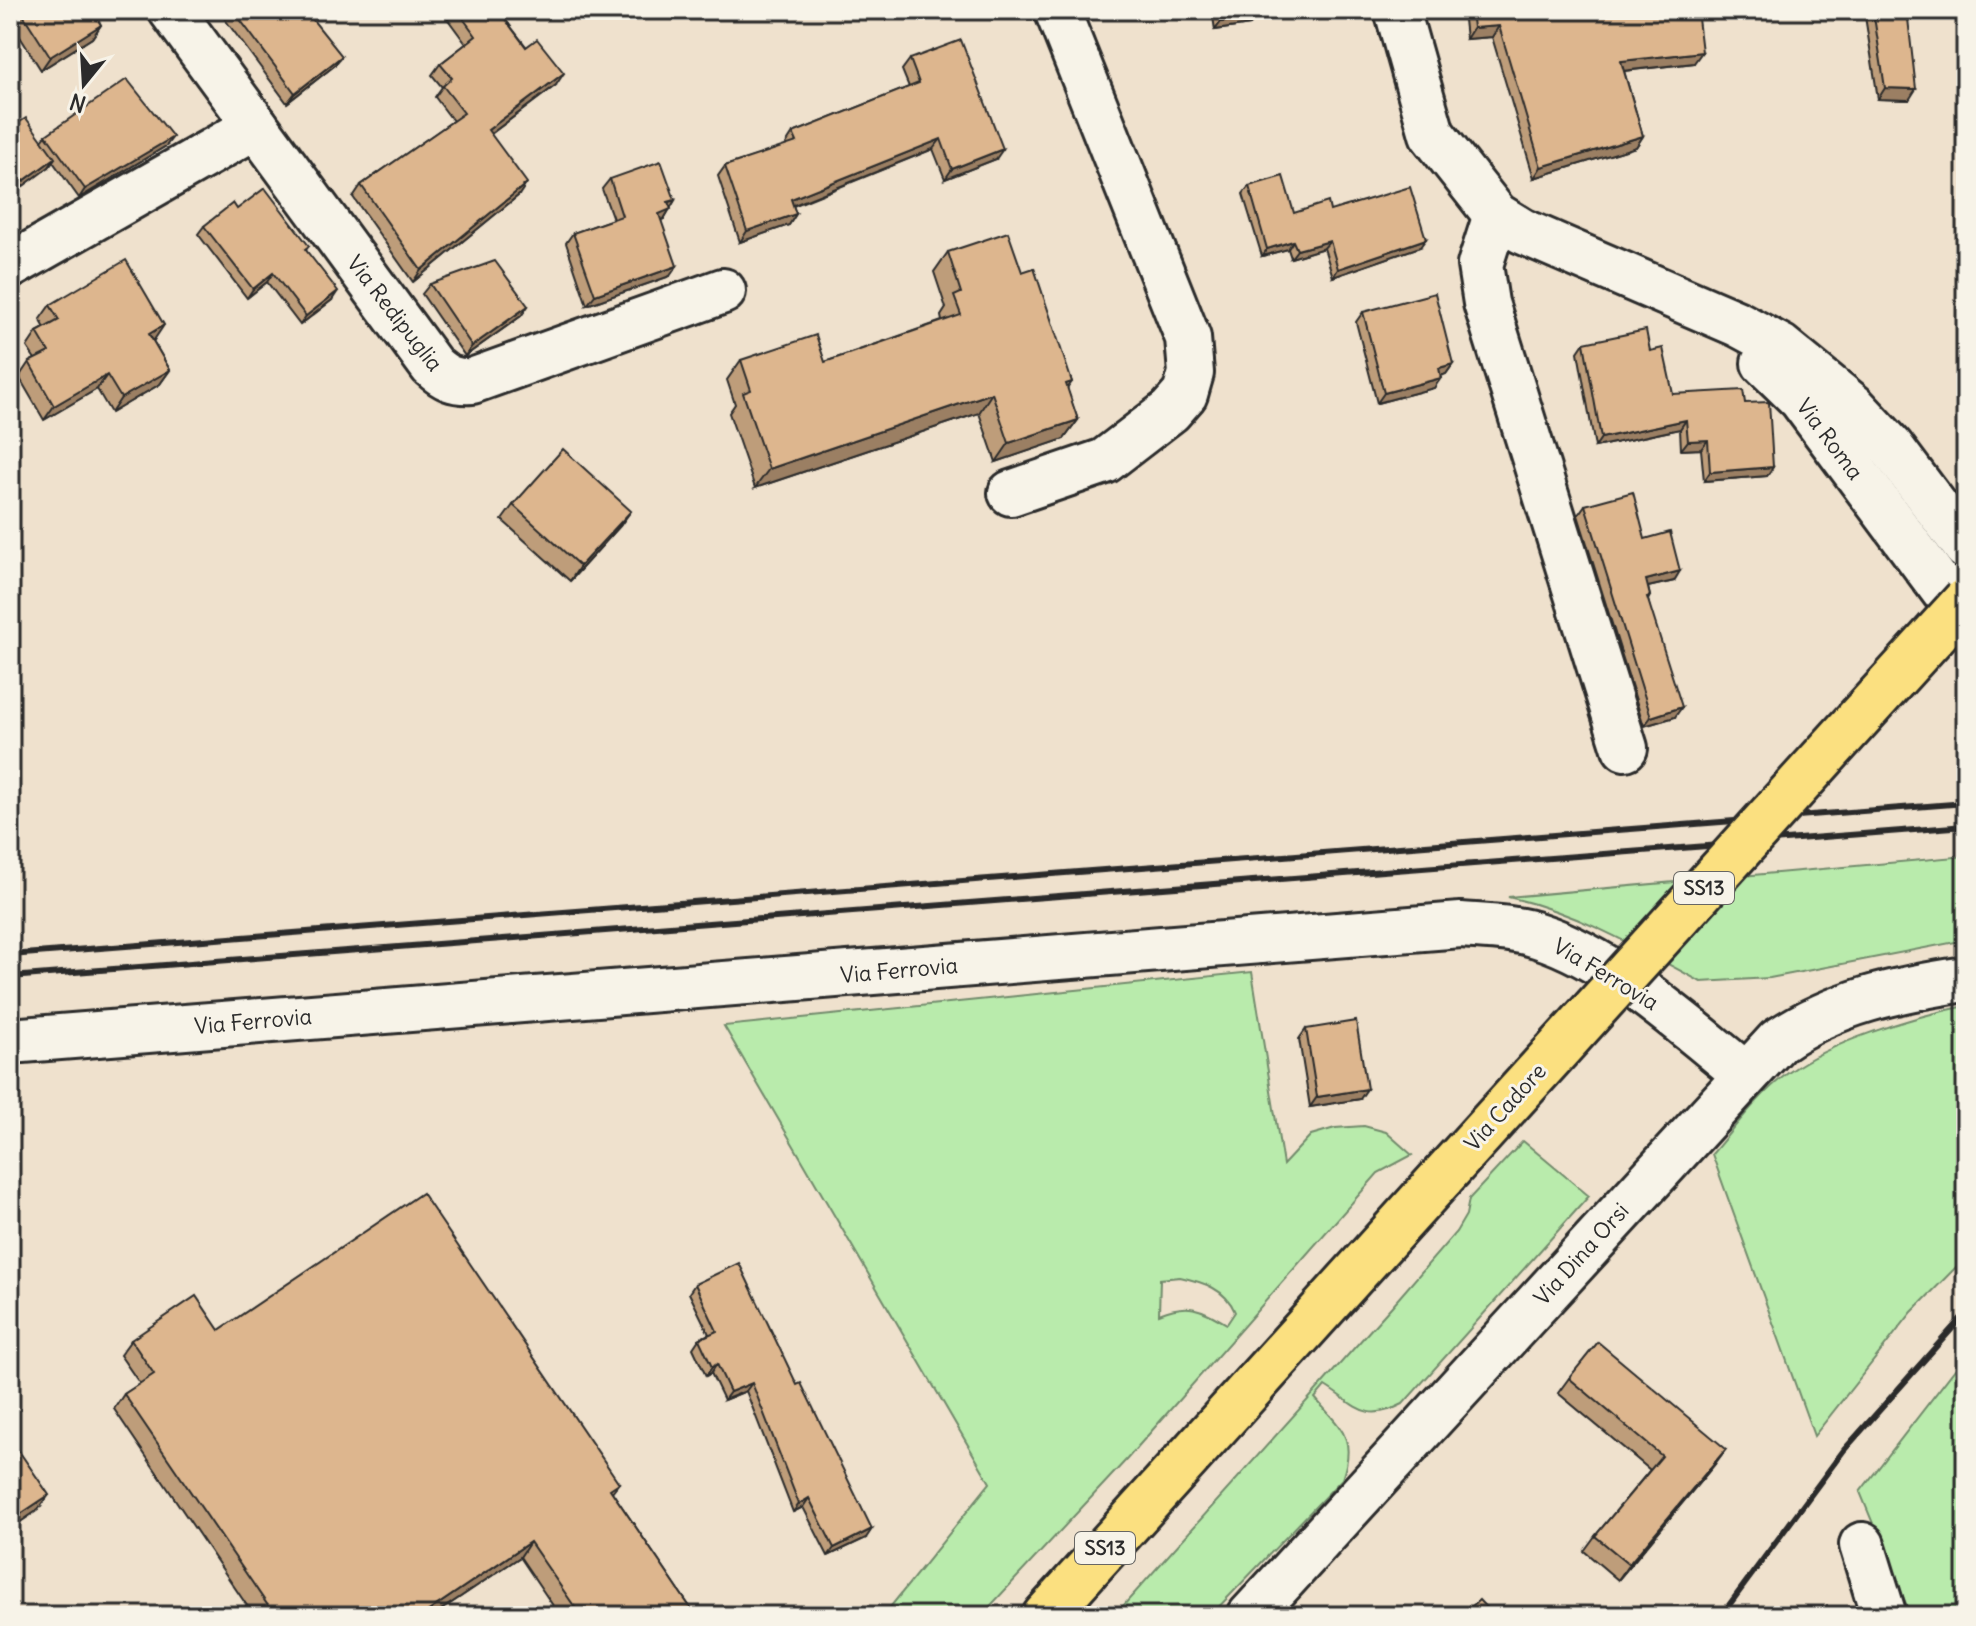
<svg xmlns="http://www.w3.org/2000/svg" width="1976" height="1626" viewBox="0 0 1976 1626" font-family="Delius,sans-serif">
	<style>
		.green { fill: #b9ebac; stroke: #728b6c; stroke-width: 2; fill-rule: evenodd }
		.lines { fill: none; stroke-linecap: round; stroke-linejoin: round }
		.minor-casing { stroke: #2b2b2b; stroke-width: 50 }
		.major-casing { stroke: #2b2b2b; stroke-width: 50 }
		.minor { stroke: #f7f3e8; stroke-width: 44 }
		.major { stroke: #fbe080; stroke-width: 44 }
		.rail { stroke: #2b2b2b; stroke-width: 6 }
		.major-bridge-casing { stroke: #2b2b2b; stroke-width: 50; stroke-linecap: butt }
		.major-bridge { stroke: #fbe080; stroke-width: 44 }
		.wall { fill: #be9d7a; stroke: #2b2b2b; stroke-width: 2 }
		.shaded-wall { fill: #9b7f63; stroke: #2b2b2b; stroke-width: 2 }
		.building { fill: #ddb68e; stroke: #2b2b2b; stroke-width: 2 }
		.labels { text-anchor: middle; stroke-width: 6; stroke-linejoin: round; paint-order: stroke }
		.shield { fill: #f7f3e8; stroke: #686764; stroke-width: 2 }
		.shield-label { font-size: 20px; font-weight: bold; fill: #2b2b2b }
		.street-label { font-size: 22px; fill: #2b2b2b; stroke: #f7f3e8 }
	</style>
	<rect width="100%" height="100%" fill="#efe1cd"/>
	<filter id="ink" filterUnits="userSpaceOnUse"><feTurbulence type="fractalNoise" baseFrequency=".0125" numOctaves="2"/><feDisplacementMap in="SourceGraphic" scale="16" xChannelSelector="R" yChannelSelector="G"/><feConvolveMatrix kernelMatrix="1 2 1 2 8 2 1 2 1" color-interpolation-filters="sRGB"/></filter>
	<g filter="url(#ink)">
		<g class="green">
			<path d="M 1966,856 L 1966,940 L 1770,978 L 1701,982 C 1638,948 1579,913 1508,897 Z"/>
			<path d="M 1252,972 L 1283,1165 L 1311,1135 L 1335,1128 L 1364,1126 L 1386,1132 L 1412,1155 L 1378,1173 L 1127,1459 L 981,1616 L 883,1616 L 990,1483 L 724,1026 ZM 1180,1277 C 1203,1282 1226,1289 1235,1312 L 1227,1324 C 1199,1308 1189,1302 1159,1314 L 1160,1279 Z"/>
			<path d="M 1966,1006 L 1966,1257 L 1912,1312 L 1814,1436 L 1712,1154 C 1735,1127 1758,1095 1788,1073 C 1832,1041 1912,1017 1966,1006 Z"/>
			<path d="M 1523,1141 L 1589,1196 L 1403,1404 C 1364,1424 1356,1405 1325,1386 L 1315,1398 C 1341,1429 1357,1437 1342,1479 L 1210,1616 L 1114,1616 L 1391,1307 L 1456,1232 L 1466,1215 L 1469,1199 Z"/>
			<polygon points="1966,1355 1966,1616 1911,1616 1860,1492"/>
		</g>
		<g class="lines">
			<g class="minor-casing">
				<g id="minor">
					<path d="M 171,10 L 432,366 C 445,378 454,382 472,381 L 723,291"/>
					<polyline points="1397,10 1432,134 1496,215 1522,231 1738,324 1781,347 1853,406 1891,447 1966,547"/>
					<polyline points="1496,215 1480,265 1486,303 1625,748"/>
					<polyline points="10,266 256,126"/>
					<polyline points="1764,363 1801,399 1966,621"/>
					<polyline points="1011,493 1105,461 1170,411 1185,394 1191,373 1188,338 1057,10"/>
					<path d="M 10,1041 L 1461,925 C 1488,927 1514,927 1540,936 C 1614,960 1685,1026 1745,1074"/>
					<polyline points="1862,1545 1884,1616"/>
					<path d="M 1250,1616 L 1778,1041 C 1835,1002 1898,989 1966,979"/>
				</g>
			</g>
			<g class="major-casing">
				<polyline id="major" points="1045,1616 1443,1176"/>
			</g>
			<use href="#minor" class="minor"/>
			<use href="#major" class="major"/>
			<g class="rail">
				<polyline points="10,955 1966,803"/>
				<polyline points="10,977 1966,826"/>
				<polyline points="1721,1616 1844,1450 1966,1313"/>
			</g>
			<g class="major-bridge-casing">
				<polyline id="major-bridge" points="1443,1176 1966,600"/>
			</g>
			<use href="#major-bridge" class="major-bridge"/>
		</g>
		<g class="wall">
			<polygon points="10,10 92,10 101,25 92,38 41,70 10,21"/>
			<polygon points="230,10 305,10 334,66 287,103 224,18"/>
			<polygon points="441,10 498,10 556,85 491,134 519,195 413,282 353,197 361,185 453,121 435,97 442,87 432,75 440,64 466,44"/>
			<polygon points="1212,10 1255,10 1257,16 1250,25 1215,30"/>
			<polygon points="1463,10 1734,10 1697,14 1694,63 1624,71 1643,136 1636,147 1534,178 1492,37 1466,39"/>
			<polygon points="1864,10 1907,10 1909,100 1878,99"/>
			<polygon points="910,59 996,159 945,179 933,149 793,206 796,214 789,225 740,242 718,176 725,166 787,146 786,144 793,133 909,87 902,70"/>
			<polygon points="17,124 42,140 46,135 166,146 79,198 53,162 49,167"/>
			<polygon points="610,179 675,200 664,219 661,220 670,276 587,305 566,243 573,233 613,219 602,189"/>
			<polygon points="1249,186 1294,213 1330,211 1420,247 1333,277 1324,248 1291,258 1288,249 1262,256 1243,194"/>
			<polygon points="237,209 309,246 306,250 332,300 300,325 267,282 247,298 198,234 204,226"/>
			<polygon points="948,252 1022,272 1072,382 1067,389 1078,420 1064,439 996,462 979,413 755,488 729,413 735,404 727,380 741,360 825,362 942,321 941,316 946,308 934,272"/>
			<polygon points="430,284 528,306 521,316 465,356 422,294"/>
			<polygon points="50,305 154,340 153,341 170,370 160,384 111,413 97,389 44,420 19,377 29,362 35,359 27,347 37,332 45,328 40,319"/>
			<polygon points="1363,312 1453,364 1446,374 1441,376 1434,388 1377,403 1356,322"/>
			<polygon points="1584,343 1650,351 1673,394 1745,403 1773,467 1767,476 1704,481 1701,449 1681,450 1680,429 1595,447 1578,352"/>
			<polygon points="513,505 620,526 570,581 502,520"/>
			<polygon points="1585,505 1645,539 1674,581 1648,587 1650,596 1648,600 1675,717 1644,726 1578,515"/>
			<polygon points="1306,1029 1360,1099 1310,1107 1299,1039"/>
			<polygon points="695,1284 866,1538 828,1556 803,1507 793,1512 746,1391 724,1400 711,1373 706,1376 693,1348 699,1339 709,1334 689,1293"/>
			<polygon points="219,1330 619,1483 612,1492 696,1616 560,1616 520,1557 432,1616 254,1616 114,1409 124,1394 140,1384 120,1355 131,1340"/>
			<polygon points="1569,1378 1715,1464 1618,1580 1584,1551 1595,1536 1650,1470 1558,1393"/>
		</g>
		<g class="shaded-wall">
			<polygon points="1692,10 1734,10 1689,15"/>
			<polygon points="1766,10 1801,10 1763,14"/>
			<polygon points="1257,16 1250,25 1215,30 1221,22"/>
			<polygon points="101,25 92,38 41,70 50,57"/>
			<polygon points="1499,26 1492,37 1466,39 1473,28"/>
			<polygon points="1702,52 1694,63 1613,72 1621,61"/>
			<polygon points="342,56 334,66 287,103 295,93"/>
			<polygon points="564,73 556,85 480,142 488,130"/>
			<polygon points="1885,88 1916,89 1909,100 1878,99"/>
			<polygon points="1643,136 1636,147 1534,178 1541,167"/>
			<polygon points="173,137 166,146 79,198 85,189"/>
			<polygon points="941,139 933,149 784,209 791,199"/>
			<polygon points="1003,149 996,159 945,179 952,169"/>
			<polygon points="55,158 49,167 10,196 10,191"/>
			<polygon points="527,183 519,195 413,282 421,270"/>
			<polygon points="675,200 664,219 652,224 668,202"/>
			<polygon points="796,214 789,225 740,242 747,231"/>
			<polygon points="1426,239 1420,247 1333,277 1338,269"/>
			<polygon points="1293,241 1288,249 1262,256 1267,249"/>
			<polygon points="1330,241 1324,248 1291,258 1297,250"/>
			<polygon points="677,266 670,276 587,305 595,295"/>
			<polygon points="273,273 267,282 247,298 253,289"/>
			<polygon points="338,291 332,300 300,325 306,316"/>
			<polygon points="528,306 521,316 465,356 472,346"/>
			<polygon points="164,325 154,340 139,348 149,334"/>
			<polygon points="1453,364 1446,374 1431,378 1439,368"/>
			<polygon points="170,370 160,384 111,413 121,398"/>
			<polygon points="107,375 97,389 44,420 54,406"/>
			<polygon points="1441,378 1434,388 1377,403 1384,393"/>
			<polygon points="992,393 979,413 755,488 769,469"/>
			<polygon points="1078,420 1064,439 996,462 1009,443"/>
			<polygon points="1686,420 1680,429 1595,447 1601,438"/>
			<polygon points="1708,440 1701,449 1681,450 1688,441"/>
			<polygon points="1773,467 1767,476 1704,481 1710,472"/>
			<polygon points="631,511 620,526 570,581 580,566"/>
			<polygon points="1680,571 1674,581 1639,589 1646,580"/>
			<polygon points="1682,707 1675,717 1644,726 1651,717"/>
			<polygon points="1367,1089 1360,1099 1310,1107 1317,1097"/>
			<polygon points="717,1364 711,1373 706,1376 712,1367"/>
			<polygon points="752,1383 746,1391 724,1400 730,1392"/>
			<polygon points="1726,1449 1715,1464 1618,1580 1629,1564"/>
			<polygon points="49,1495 38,1510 10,1529 10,1521"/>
			<polygon points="809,1498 803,1507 793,1512 799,1504"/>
			<polygon points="872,1529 866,1538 828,1556 834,1548"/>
			<polygon points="530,1542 520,1557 432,1616 421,1616"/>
		</g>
		<g class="building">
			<polygon points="20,10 92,10 101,25 50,57"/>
			<polygon points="233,10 305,10 342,56 295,93"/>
			<polygon points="457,10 498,10 526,47 537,39 564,73 488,130 527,183 421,270 361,185 464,113 443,86 452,78 440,64 476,36"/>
			<polygon points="1219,10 1255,10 1257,16 1221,22"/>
			<polygon points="1471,10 1697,10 1702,52 1621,61 1643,136 1541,167 1499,26 1473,28"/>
			<polygon points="1873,10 1907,10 1916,89 1885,88"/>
			<polygon points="961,40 1003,149 952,169 941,139 791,199 796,214 747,231 725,166 797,142 793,133 919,83 910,59"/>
			<polygon points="127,79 173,137 85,189 46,135"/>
			<polygon points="10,114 17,124 26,118 55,158 10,191"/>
			<polygon points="661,161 675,200 668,202 671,209 659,214 677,266 595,295 573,233 622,216 610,179"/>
			<polygon points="1283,176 1294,213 1328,202 1330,211 1410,187 1426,239 1338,269 1330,241 1297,250 1293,241 1267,249 1249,186"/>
			<polygon points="265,188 309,246 305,249 338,291 306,316 273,273 253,289 204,226 233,203 237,209"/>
			<polygon points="1008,232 1022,272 1034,268 1072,382 1066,384 1078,420 1009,443 992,393 769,469 743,393 751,390 741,360 816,335 825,362 961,315 954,296 961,293 948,252"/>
			<polygon points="126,260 164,325 149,334 170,370 121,398 107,375 54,406 29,362 49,352 37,332 59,320 50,305"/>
			<polygon points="495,261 528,306 472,346 430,284"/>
			<polygon points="1435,293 1453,364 1439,368 1441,378 1384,393 1363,312"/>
			<polygon points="1646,330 1650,351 1663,348 1673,394 1743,390 1745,403 1769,402 1773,467 1710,472 1708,440 1688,441 1686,420 1601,438 1584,343"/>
			<polygon points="563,449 631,511 580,566 513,505"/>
			<polygon points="1633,492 1645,539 1670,532 1680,571 1646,580 1650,596 1647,597 1682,707 1651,717 1585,505"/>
			<polygon points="1356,1021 1367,1089 1317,1097 1306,1029"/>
			<polygon points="422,1193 619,1483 610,1489 696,1616 581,1616 530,1542 421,1616 275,1616 124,1394 154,1374 131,1340 196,1296 219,1330"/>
			<polygon points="739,1263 797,1385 801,1383 872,1529 834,1548 809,1498 799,1504 752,1383 730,1392 717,1364 712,1367 699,1339 717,1331 695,1284"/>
			<polygon points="1598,1342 1726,1449 1629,1564 1595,1536 1662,1456 1569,1378"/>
			<polygon points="10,1438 49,1495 10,1521"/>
			<polygon points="1479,1600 1494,1616 1461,1616"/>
		</g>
	</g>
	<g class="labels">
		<g class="shield">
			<rect x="1674" y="872" width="60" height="32" rx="6"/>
			<rect x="1075" y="1532" width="60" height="32" rx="6"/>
		</g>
		<g class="shield-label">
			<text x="1704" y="895">SS13</text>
			<text x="1105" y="1555">SS13</text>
		</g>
		<g class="street-label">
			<text transform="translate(395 313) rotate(52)" y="8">Via Redipuglia</text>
			<text transform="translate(1830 439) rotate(53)" y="8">Via Roma</text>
			<text transform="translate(899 970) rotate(-5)" y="8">Via Ferrovia</text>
			<text transform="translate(1606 974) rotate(31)" y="8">Via Ferrovia</text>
			<text transform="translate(253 1021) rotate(-5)" y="8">Via Ferrovia</text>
			<text transform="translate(1505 1107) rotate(-48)" y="8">Via Cadore</text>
			<text transform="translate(1581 1254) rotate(-48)" y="8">Via Dina Orsi</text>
		</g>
	</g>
	<rect width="1976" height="1626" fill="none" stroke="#f7f3e8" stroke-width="40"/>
	<rect x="20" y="20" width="1936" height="1586" fill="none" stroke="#2b2b2b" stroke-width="3" filter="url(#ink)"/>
	<g transform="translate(84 84) rotate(198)" stroke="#f7f3e8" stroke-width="6" paint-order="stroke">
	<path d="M0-6L14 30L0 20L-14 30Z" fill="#2b2b2b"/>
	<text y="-12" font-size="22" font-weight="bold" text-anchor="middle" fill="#2b2b2b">N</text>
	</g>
</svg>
